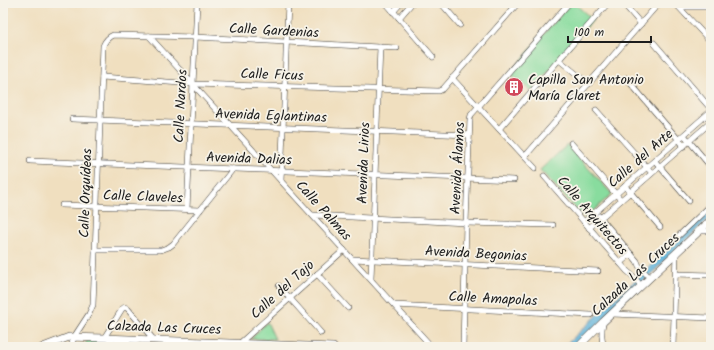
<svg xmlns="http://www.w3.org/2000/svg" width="714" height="350" viewBox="0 0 714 350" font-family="Kalam,sans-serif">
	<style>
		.green { fill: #88dc9e; stroke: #527c5d }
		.water { fill: #5fb3db; stroke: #3e687c }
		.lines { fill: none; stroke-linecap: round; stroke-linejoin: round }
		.street-casing { stroke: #3c3934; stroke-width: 6 }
		.secondary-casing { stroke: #3c3934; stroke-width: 8 }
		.street { stroke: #fff; stroke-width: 5 }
		.secondary { stroke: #fff; stroke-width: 7 }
		.labels { text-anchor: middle; stroke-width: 3.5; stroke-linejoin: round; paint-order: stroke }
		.street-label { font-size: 14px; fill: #1c1c1c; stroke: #f7f3e8 }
		.poi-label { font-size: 14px; fill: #1c1c1c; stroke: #f7f3e8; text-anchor: start }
	</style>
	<rect width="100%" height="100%" fill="#f7f3e8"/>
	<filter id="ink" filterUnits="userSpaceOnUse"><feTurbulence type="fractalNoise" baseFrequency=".025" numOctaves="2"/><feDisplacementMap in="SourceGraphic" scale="8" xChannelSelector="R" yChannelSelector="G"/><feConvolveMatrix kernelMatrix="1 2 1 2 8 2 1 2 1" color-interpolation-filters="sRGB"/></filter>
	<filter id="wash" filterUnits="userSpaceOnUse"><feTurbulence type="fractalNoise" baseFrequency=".012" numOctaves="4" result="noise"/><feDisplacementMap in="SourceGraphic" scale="16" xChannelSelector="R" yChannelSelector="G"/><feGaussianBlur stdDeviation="0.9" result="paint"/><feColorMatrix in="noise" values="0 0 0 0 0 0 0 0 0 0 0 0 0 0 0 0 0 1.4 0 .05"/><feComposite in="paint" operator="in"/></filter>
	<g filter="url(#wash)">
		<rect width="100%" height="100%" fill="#f0dfbf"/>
		<g class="green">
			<polygon points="571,3 574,3 593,20 531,91 510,73"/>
			<polygon points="567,145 612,194 585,218 540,170"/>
			<polygon points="267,322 275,339 251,339"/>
			<polygon points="86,341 136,342 228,346 228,347 107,347 86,346"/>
		</g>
		<polygon class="water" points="711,209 711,216 582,341 575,347 561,347 570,341"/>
	</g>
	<g filter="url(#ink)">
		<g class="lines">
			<g class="street-casing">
				<g id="street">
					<polyline points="352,3 356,3"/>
					<polyline points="386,3 433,57"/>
					<polyline points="441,3 460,25"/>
					<polyline points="623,3 641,24"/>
					<polyline points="675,3 711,42"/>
					<polyline points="679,7 711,7"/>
					<polyline points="393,12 401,3"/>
					<polyline points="399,18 412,3"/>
					<polyline points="149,36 432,347"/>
					<polyline points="654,43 711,109"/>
					<polyline points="559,60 589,84"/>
					<polyline points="102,77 193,84 439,91 443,89 518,3"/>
					<polyline points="452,78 535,168"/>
					<polyline points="626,78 684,146"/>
					<polyline points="596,110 652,173"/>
					<polyline points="72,119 469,135"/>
					<polyline points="499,129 608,3"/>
					<polyline points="684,135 711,167"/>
					<polyline points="571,143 621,200"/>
					<polyline points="524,156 528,153 659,3"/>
					<polyline points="30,161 514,180"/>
					<polyline points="655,161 689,201"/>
					<polyline points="544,176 627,271 634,277 641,286"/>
					<polyline points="281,181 288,3"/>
					<polyline points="625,186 660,227"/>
					<polyline points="62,205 200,210"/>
					<polyline points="187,209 193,84 197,3"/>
					<polyline points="313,215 466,223 553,225"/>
					<polyline points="599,216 637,261 639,266 650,278"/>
					<polyline points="584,222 711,111"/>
					<polyline points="589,228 711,122"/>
					<polyline points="700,231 711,231"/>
					<polyline points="669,245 711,205"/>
					<polyline points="95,250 161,250 169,247 173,244 233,169"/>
					<polyline points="353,259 598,271"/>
					<polyline points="620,263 631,254"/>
					<polyline points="317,274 348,308"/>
					<polyline points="676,274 711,275"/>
					<polyline points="371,279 380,47"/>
					<polyline points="279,286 321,333"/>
					<polyline points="394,305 591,315"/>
					<polyline points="612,314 711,318"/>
					<path d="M 603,323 C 601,332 601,338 604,347"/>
					<path d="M 104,338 L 122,309 C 124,307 126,307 128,309 L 154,340"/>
					<path d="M 71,347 L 74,337 L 89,314 L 93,305 L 103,46 C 105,41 108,37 113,35 L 195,37 L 397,48"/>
					<polyline points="237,347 240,343 344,250"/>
					<polyline points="463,347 466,223 470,119 471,115 569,3"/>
					<polyline points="673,347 676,253"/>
				</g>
			</g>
			<g class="secondary-casing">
				<g id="secondary">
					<polyline points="43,347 69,337 104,338 333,347"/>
					<polyline points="578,347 603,322 711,220"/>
				</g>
			</g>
			<use href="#street" class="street"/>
			<use href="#secondary" class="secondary"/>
		</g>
	</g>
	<defs>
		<g id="building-disc" transform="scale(1)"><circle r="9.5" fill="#d1495b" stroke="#f7f3e8"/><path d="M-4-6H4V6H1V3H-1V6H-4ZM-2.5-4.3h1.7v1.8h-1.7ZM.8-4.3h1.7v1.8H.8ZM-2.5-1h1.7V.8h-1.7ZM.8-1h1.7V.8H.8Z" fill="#fff"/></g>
	</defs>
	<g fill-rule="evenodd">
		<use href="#building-disc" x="514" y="87"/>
	</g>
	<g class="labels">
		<g class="street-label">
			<text transform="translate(274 30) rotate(3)" y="5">Calle Gardenias</text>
			<text transform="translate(272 74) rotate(2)" y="5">Calle Ficus</text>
			<text transform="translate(180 106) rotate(-87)" y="5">Calle Nardos</text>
			<text transform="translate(271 115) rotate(2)" y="5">Avenida Eglantinas</text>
			<text transform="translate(249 158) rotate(2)" y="5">Avenida Dalias</text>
			<text transform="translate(640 158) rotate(-41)" y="5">Calle del Arte</text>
			<text transform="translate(363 163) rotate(-88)" y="5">Avenida Lirios</text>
			<text transform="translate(457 168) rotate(-87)" y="5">Avenida Álamos</text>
			<text transform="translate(85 193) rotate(-88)" y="5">Calle Orquídeas</text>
			<text transform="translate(143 196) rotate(2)" y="5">Calle Claveles</text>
			<text transform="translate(324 210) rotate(48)" y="5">Calle Palmas</text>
			<text transform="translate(593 215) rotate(49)" y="5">Calle Arquitectos</text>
			<text transform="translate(476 253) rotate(3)" y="5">Avenida Begonias</text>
			<text transform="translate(635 274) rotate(-43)" y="5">Calzada Las Cruces</text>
			<text transform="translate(282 289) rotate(-42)" y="5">Calle del Tajo</text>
			<text transform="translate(493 298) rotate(3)" y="5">Calle Amapolas</text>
			<text transform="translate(164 327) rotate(2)" y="5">Calzada Las Cruces</text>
		</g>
		<g class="poi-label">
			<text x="528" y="84">Capilla San Antonio<tspan x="528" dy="16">María Claret</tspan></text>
		</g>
	</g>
	<rect width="714" height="350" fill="none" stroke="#f7f3e8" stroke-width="16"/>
	<path d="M568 36v6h83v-6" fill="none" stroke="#1c1c1c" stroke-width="2"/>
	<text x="574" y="36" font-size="12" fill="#1c1c1c" stroke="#f7f3e8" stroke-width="3" paint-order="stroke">100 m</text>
</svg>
